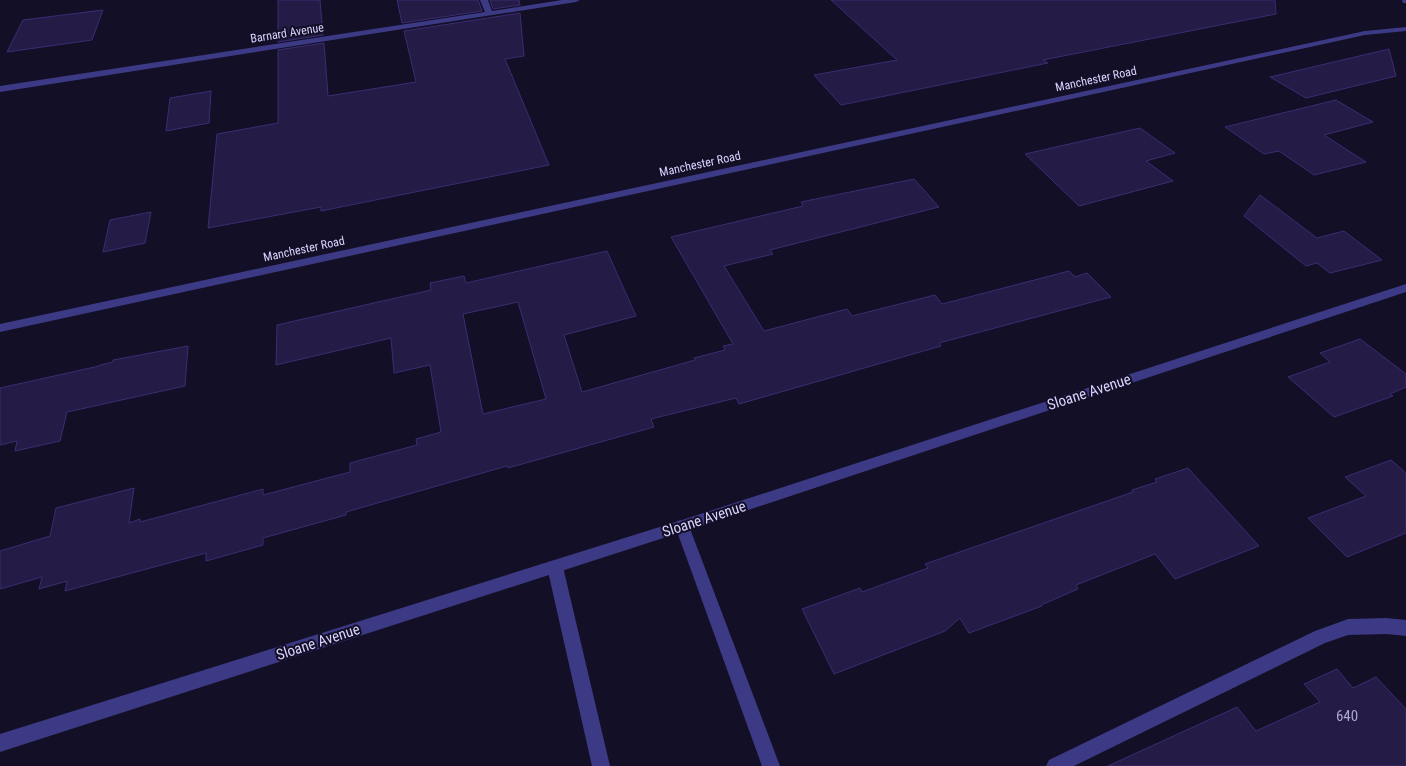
<svg xmlns="http://www.w3.org/2000/svg" width="1406" height="766" viewBox="0 0 1406 766" font-family="'Roboto Condensed',sans-serif">
	<style>
		.building { fill: #241b47; stroke: #3b2d73; fill-rule: evenodd }
		.lines { fill: none; stroke-linecap: round; stroke-linejoin: round }
		.service { fill: #3d3a85; fill-rule: evenodd }
		.minor { fill: #3d3a85; fill-rule: evenodd }
		.tertiary { fill: #3d3a85; fill-rule: evenodd }
		.labels { text-anchor: middle; stroke-width: 4; stroke-linejoin: round; paint-order: stroke }
		.far-street-label { font-size: 12px; fill: #d9d4ff; stroke: #130f26 }
		.street-label { font-size: 15px; fill: #d9d4ff; stroke: #130f26 }
		.near-number-label { font-size: 15px; fill: #aca6d1 }
	</style>
	<rect width="100%" height="100%" fill="#130f26"/>
	<g class="building">
		<polygon points="278,0 320,0 323,35 278,42"/>
		<polygon points="397,0 478,0 482,11 402,23"/>
		<polygon points="490,0 519,0 520,5 493,9"/>
		<polygon points="831,0 1275,0 1276,14 1043,60 1048,63 841,105 814,75 897,60"/>
		<polygon points="103,10 92,40 7,52 23,20"/>
		<polygon points="520,13 524,56 505,59 549,165 321,211 321,207 208,228 217,134 278,123 278,50 324,43 328,96 416,82 404,31"/>
		<polygon points="1389,49 1396,76 1306,98 1270,77"/>
		<polygon points="211,91 209,123 166,131 170,98"/>
		<polygon points="1336,100 1373,122 1324,135 1366,162 1314,175 1279,151 1264,154 1225,127"/>
		<polygon points="1140,128 1175,153 1146,161 1173,181 1079,206 1025,154"/>
		<path d="M 914,179 L 939,207 L 770,250 L 773,254 L 724,266 L 764,331 L 847,309 L 852,316 L 935,295 L 942,304 L 1069,271 L 1075,277 L 1087,273 L 1111,297 L 939,343 L 941,346 L 739,404 L 736,398 L 651,419 L 654,427 L 508,468 L 507,466 L 346,512 L 346,515 L 263,538 L 263,545 L 206,561 L 206,553 L 65,591 L 67,581 L 39,589 L 42,577 L 0,589 L 0,551 L 50,536 L 56,508 L 134,488 L 129,523 L 140,519 L 140,522 L 263,489 L 263,495 L 350,472 L 350,463 L 417,445 L 416,439 L 441,432 L 430,365 L 394,373 L 391,338 L 276,365 L 277,325 L 431,290 L 430,283 L 464,276 L 466,283 L 607,251 L 636,316 L 564,335 L 582,392 L 695,360 L 694,358 L 725,350 L 723,346 L 733,344 L 671,237 L 803,206 L 801,202 ZM 518,302 L 546,399 L 483,414 L 463,314 Z"/>
		<polygon points="1260,195 1317,238 1344,231 1382,260 1330,273 1317,263 1306,266 1244,216"/>
		<polygon points="151,212 145,243 103,252 110,220"/>
		<polygon points="1360,339 1406,374 1406,387 1390,394 1393,396 1334,417 1288,377 1330,362 1320,353"/>
		<polygon points="188,346 185,386 67,412 60,441 15,451 17,441 0,445 0,388 99,366 100,365 113,362 113,360"/>
		<polygon points="1391,460 1406,473 1406,533 1347,557 1308,518 1366,496 1345,477"/>
		<polygon points="1188,468 1259,546 1175,579 1155,554 1076,585 1078,589 1041,605 1042,606 969,633 960,618 945,631 834,674 802,609 860,588 862,592 928,568 925,564 1133,492 1132,490 1157,482 1155,479"/>
		<polygon points="1337,669 1353,688 1376,677 1406,709 1406,766 1108,766 1237,707 1256,731 1320,702 1304,684"/>
	</g>
	<g class="lines">
		<g class="service">
			<polygon points="682,520 687,521 689,526 780,766 762,766 675,526 677,521"/>
			<polygon points="555,560 560,562 563,567 610,766 592,766 547,567 550,562"/>
			<polygon points="1386,618 1406,620 1406,636 1386,634 1348,635 1325,643 1074,766 1046,766 1049,760 1315,631 1348,619"/>
		</g>
		<g class="minor">
			<polygon points="480,0 488,0 492,11 562,0 580,0 576,2 0,92 0,86 485,12"/>
			<polygon points="1406,27 1406,31 1365,35 0,332 0,324 1365,31"/>
			<polygon points="1406,284 1406,292 682,532 0,752 0,734 682,520"/>
		</g>
		<polygon class="tertiary" points="1402,0 1406,0 1406,3 1403,3"/>
	</g>
	<g class="labels">
		<g class="far-street-label">
			<text transform="translate(287 33) rotate(-9)" y="4">Barnard Avenue</text>
			<text transform="translate(1096 79) rotate(-12)" y="4">Manchester Road</text>
			<text transform="translate(700 164) rotate(-12)" y="4">Manchester Road</text>
			<text transform="translate(304 249) rotate(-12)" y="4">Manchester Road</text>
		</g>
		<g class="street-label">
			<text transform="translate(1089 392) rotate(-18)" y="5">Sloane Avenue</text>
			<text transform="translate(704 519) rotate(-18)" y="5">Sloane Avenue</text>
			<text transform="translate(318 642) rotate(-18)" y="5">Sloane Avenue</text>
		</g>
		<g class="near-number-label">
			<text x="1347" y="721">640</text>
		</g>
	</g>
</svg>
